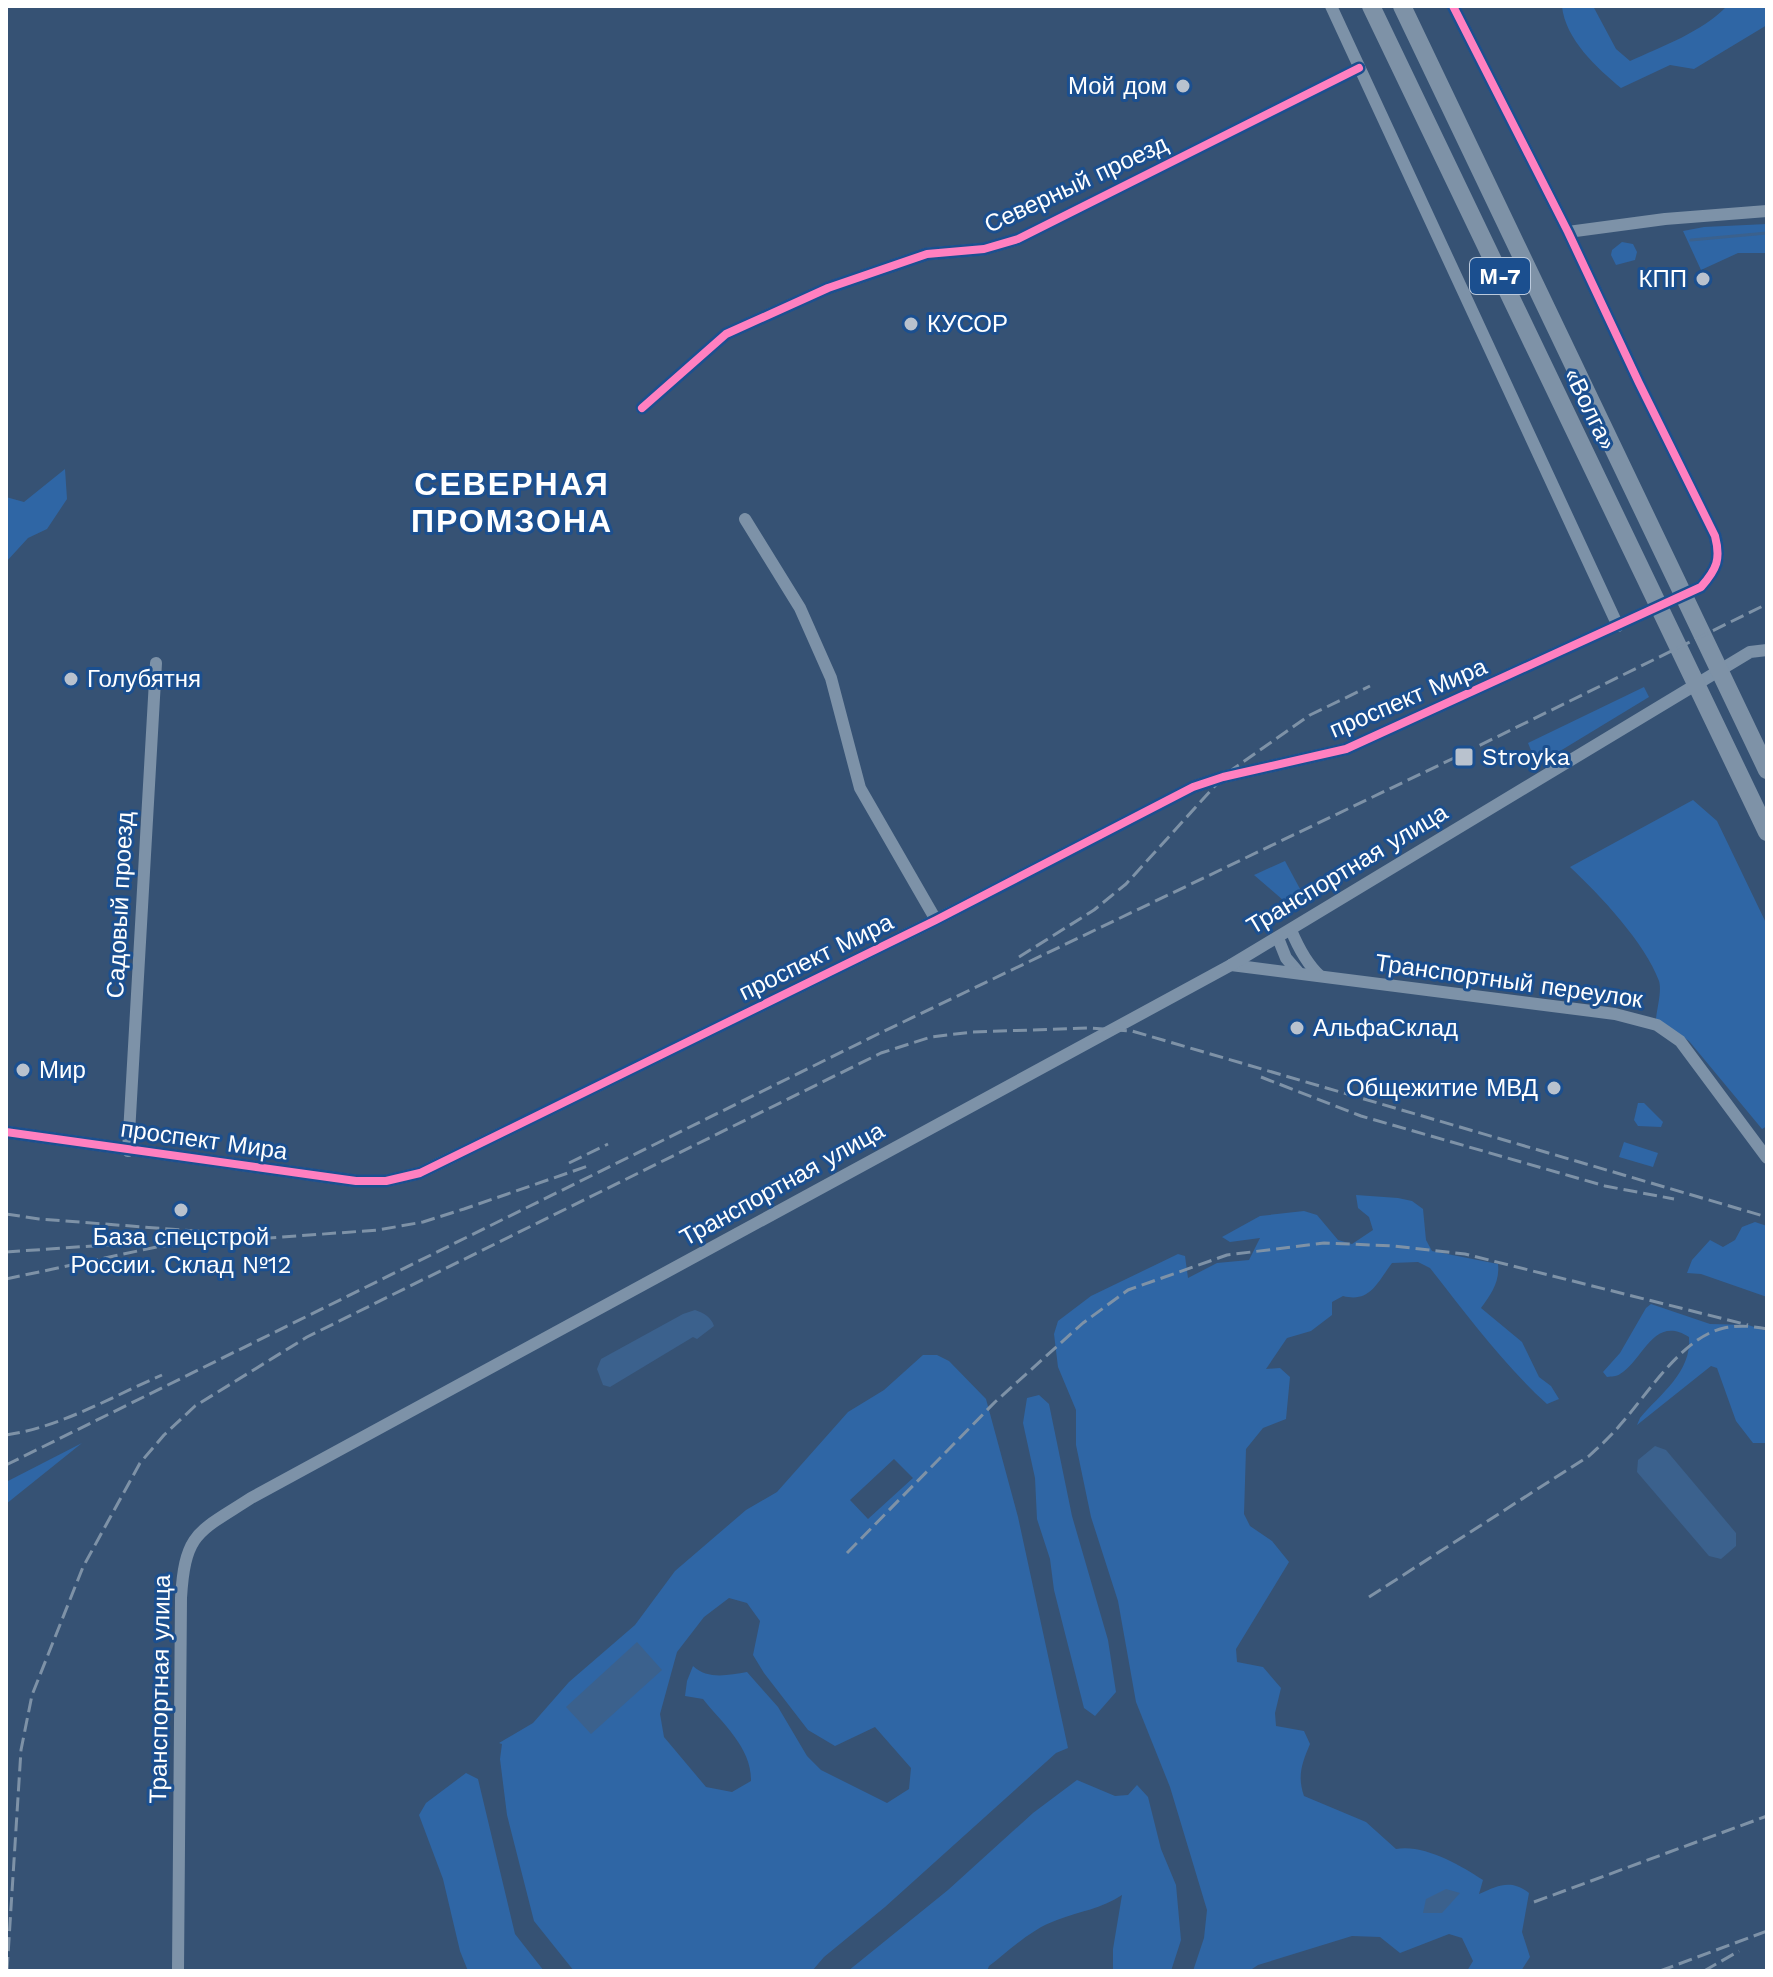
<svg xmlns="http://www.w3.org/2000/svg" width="1773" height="1977" viewBox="0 0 1773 1977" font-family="'Work Sans',sans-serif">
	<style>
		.green { fill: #2f66a5; fill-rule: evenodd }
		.water { fill: #3b618d }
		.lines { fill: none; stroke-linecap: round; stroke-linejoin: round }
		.stream { stroke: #3b618d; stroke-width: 3 }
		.minor { stroke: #7d92a8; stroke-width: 12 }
		.highway { stroke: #7e92a7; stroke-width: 18 }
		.rail { stroke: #7e92a7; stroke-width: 3; stroke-dasharray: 14 6; stroke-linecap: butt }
		.cycleway-casing { stroke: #1b4f8f; stroke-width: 13 }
		.cycleway { stroke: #ff80c0; stroke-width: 8 }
		.poi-dot { fill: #b9c2ce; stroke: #1b4f8f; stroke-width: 3 }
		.labels { text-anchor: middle; stroke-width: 6; stroke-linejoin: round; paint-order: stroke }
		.shield { fill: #1b4f8f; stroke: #bbcadd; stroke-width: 2 }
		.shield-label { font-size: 22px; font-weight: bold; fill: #fff }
		.poi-label { font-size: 24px; fill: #fff; stroke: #1b4f8f; text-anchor: start }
		.street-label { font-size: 24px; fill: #fff; stroke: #1b4f8f }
		.district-label { font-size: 32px; font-weight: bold; letter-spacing: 2px; fill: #fff; stroke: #1b4f8f }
	</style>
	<rect width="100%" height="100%" fill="#365274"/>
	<g class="green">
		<path d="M 1562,6 L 1593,6 L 1616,49 L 1630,61 C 1663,46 1702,32 1727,6 L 1767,6 L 1767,25 L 1694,69 L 1670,65 L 1621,88 C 1597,68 1565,39 1562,6 Z"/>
		<polygon points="1767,224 1767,253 1738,253 1701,270 1683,231 1704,227"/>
		<polygon points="1622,242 1633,244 1637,252 1635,260 1616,265 1611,255 1612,250"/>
		<polygon points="65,469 67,499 47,529 28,538 6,562 6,497 24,502"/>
		<polygon points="1644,687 1649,697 1537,765 1528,743"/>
		<path d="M 1693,800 L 1717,821 L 1767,925 L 1767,1126 L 1762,1129 L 1689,1041 L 1656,1019 C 1657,1008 1662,991 1659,981 C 1645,943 1600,895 1570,867 Z"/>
		<polygon points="1285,861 1306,900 1291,907 1254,875"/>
		<polygon points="1638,1103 1644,1103 1663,1122 1661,1127 1638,1126 1634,1120"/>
		<polygon points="1624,1142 1658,1153 1653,1167 1619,1157"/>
		<path d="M 1356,1195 L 1398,1198 L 1412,1201 L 1423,1209 L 1426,1240 L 1432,1251 L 1498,1264 C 1500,1282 1491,1294 1481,1308 L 1522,1342 L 1539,1377 L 1551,1386 L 1559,1399 L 1547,1404 C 1503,1364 1467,1315 1430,1268 L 1418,1262 L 1392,1263 C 1377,1283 1370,1303 1343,1296 L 1332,1302 L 1332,1315 L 1311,1331 L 1287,1338 L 1266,1369 L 1280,1368 L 1290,1377 L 1286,1419 L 1263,1428 L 1246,1449 L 1244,1514 L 1250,1526 L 1272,1541 L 1289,1562 L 1236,1649 L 1237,1662 L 1263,1667 L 1281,1688 L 1275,1713 L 1276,1726 L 1304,1731 L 1310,1744 C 1302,1763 1297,1776 1304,1796 L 1366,1822 L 1396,1849 C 1424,1844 1460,1865 1483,1880 L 1479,1894 C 1499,1885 1511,1879 1529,1893 L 1522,1932 L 1530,1957 L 1521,1971 L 1467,1971 L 1473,1961 L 1462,1938 L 1449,1934 L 1400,1953 L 1380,1937 L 1352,1936 L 1258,1965 L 1249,1971 L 1193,1971 L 1204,1938 L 1207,1910 L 1170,1787 L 1136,1702 L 1118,1601 L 1091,1517 L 1076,1445 L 1076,1410 L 1058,1367 L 1054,1334 L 1058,1321 L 1091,1296 L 1178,1254 L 1185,1256 L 1188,1278 L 1217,1263 L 1249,1260 L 1260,1238 L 1230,1242 L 1222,1237 L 1260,1216 L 1304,1211 L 1317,1215 L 1338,1240 L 1352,1244 L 1373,1230 L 1369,1217 L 1358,1208 Z"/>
		<polygon points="1755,1222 1767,1226 1767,1297 1701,1274 1687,1273 1692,1260 1710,1240 1723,1247 1735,1240 1742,1227"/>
		<path d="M 1651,1304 L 1710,1324 L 1748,1325 L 1767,1331 L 1766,1443 L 1753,1443 L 1736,1421 L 1717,1368 L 1711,1366 L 1637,1425 L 1640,1418 C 1660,1394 1692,1372 1689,1337 C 1653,1314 1643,1361 1620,1374 C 1616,1377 1612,1376 1607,1377 L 1603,1372 L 1620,1353 L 1646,1308 Z"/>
		<path d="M 923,1355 L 937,1355 L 949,1361 L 986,1399 L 1018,1517 L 1068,1748 L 1056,1753 L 885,1907 L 824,1957 L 812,1971 L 574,1971 L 534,1921 L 507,1815 L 500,1759 L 502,1744 L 499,1743 L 533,1723 L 569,1682 L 635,1625 L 675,1571 L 746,1510 L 777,1492 L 848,1412 L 884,1390 ZM 894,1459 L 913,1478 L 868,1519 L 850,1500 ZM 729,1598 L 747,1603 L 760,1621 L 753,1655 L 764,1673 L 808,1730 L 835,1746 L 875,1727 L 911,1768 L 909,1789 L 887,1803 L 821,1770 L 807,1756 L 778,1707 L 747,1672 C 728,1675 708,1680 693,1666 L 687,1681 L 685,1696 L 703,1699 C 722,1723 752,1748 751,1781 L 732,1792 L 706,1787 L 664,1737 L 660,1714 L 677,1652 L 704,1617 Z"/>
		<polygon points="1039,1395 1049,1404 1072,1516 1108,1640 1116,1692 1095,1716 1084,1708 1054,1590 1050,1559 1037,1519 1035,1478 1023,1423 1027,1398"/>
		<polygon points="82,1443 6,1504 6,1482"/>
		<polygon points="466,1773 478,1779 515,1934 544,1971 468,1971 460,1951 443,1879 419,1815 426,1803"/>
		<path d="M 1077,1780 L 1115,1796 L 1128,1795 L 1137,1785 L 1148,1797 L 1161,1849 L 1176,1885 L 1181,1940 L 1171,1971 L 1113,1971 L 1113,1949 L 1122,1895 C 1101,1909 1080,1911 1057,1920 C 1031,1929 1010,1950 989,1966 L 987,1971 L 848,1971 L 948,1890 L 1033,1813 Z"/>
	</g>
	<g class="water">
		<path d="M 695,1310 C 704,1313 711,1317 714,1326 L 697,1339 L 693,1337 L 610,1387 L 603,1385 L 597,1369 L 601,1359 L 683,1314 Z"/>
		<polygon points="1655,1446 1666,1450 1736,1533 1736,1546 1721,1559 1709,1556 1637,1472 1638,1460"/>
		<polygon points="637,1642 662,1670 591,1734 566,1707"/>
		<polygon points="1446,1889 1460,1893 1442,1913 1423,1913 1426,1899"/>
	</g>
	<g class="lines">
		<polyline class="stream" points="1691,240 1767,233"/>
		<g class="minor">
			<polyline points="1331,6 1618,626"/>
			<polyline points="1568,232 1665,219 1767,211"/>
			<polyline points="642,408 726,334 828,288 927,254 984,249 1018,239 1359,68"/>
			<polyline points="745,519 800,608 831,678 860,788 936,920"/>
			<path d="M 1291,930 C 1298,947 1306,963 1320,976"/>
			<polyline points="1278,938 1286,958 1298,972"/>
			<polyline points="1231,965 1615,1014 1657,1025 1680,1041 1767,1158"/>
			<path d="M 6,1132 L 356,1181 L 386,1181 L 420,1173 L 936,920 L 1193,787 L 1223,777 L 1346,749 L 1701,587 C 1717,569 1721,559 1715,536 L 1639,383 L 1568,232 L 1453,6"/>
			<polyline points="128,1151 156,663"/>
			<path d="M 178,1971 L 181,1598 C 185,1531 199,1532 251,1498 L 1231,965 L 1750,652 L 1767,650"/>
		</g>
		<g class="highway">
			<polyline points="1371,6 1767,832"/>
			<polyline points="1402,6 1767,770"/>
		</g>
		<g class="rail">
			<polyline points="1019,957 1094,910 1126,884 1223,777 1233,769 1310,715 1370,686"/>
			<polyline points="1261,1077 1361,1116 1605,1186 1674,1199"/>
			<polyline points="569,1163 608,1144"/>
			<polyline points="6,1214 39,1219 209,1232"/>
			<polyline points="6,1252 121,1244"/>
			<polyline points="6,1279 161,1246 378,1230 423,1222 464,1209 588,1166"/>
			<path d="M 6,1435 C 61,1427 111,1397 162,1375"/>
			<polyline points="6,1465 876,1035 1454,758 1767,604"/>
			<polyline points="847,1553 995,1402 1083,1323 1128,1290 1227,1255 1324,1243 1394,1246 1465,1254 1748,1325"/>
			<path d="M 1369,1597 L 1589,1456 C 1600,1446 1611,1436 1620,1425 C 1647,1395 1682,1337 1724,1328 C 1739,1325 1752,1326 1767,1329"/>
			<polyline points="1534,1902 1767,1816"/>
			<polyline points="7,1971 21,1750 32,1695 83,1567 140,1463 164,1435 195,1406 307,1337 881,1053 931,1037 973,1032 1089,1028 1132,1031 1767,1217"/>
			<polyline points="1660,1971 1767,1931"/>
			<polyline points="1704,1971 1739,1951"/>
		</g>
		<g class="cycleway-casing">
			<g id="cycleway">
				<polyline points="642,408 726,334 828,288 927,254 984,249 1018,239 1359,68"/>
				<path d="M 6,1132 L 356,1181 L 386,1181 L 420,1173 L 936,920 L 1193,787 L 1223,777 L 1346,749 L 1701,587 C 1717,569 1721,559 1715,536 L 1639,383 L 1568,232 L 1453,6"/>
			</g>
		</g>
		<use href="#cycleway" class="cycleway"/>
	</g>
	<g class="poi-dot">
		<circle cx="1183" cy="86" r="8"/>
		<circle cx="1703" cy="279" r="8"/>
		<circle cx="911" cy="324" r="8"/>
		<circle cx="71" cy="679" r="8"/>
		<rect x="1454" y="747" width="20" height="20" rx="4"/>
		<circle cx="1297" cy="1028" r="8"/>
		<circle cx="23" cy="1070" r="8"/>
		<circle cx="1554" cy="1088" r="8"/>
		<circle cx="181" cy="1210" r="8"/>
	</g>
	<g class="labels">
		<rect class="shield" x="1470" y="258" width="60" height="36" rx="6"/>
		<g class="shield-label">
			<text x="1500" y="284">М-7</text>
		</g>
		<g class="poi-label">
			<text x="1167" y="94" text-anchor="end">Мой дом</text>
			<text x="1687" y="287" text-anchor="end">КПП</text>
			<text x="927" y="332">КУСОР</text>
			<text x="87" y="687">Голубятня</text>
			<text x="1482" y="765">Stroyka</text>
			<text x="1313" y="1036">АльфаСклад</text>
			<text x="39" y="1078">Мир</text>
			<text x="1538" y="1096" text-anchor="end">Общежитие МВД</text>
			<text x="181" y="1245" text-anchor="middle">База спецстрой<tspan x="181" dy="28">России. Склад №12</tspan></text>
		</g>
		<g class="street-label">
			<text transform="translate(1076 184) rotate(-25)" y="8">Северный проезд</text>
			<text transform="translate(1590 409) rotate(64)" y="8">«Волга»</text>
			<text transform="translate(1408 698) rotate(-23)" y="8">проспект Мира</text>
			<text transform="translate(1347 869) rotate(-31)" y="8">Транспортная улица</text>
			<text transform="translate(120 905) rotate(-87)" y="8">Садовый проезд</text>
			<text transform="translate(816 957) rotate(-26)" y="8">проспект Мира</text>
			<text transform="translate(1509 981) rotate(8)" y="8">Транспортный переулок</text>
			<text transform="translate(204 1140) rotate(8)" y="8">проспект Мира</text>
			<text transform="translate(782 1184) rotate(-29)" y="8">Транспортная улица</text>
			<text transform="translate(160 1689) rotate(-89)" y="8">Транспортная улица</text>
		</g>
		<g class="district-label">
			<text x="512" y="495">СЕВЕРНАЯ<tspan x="512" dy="37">ПРОМЗОНА</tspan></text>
		</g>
	</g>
	<rect width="1773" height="1977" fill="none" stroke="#ffffff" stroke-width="16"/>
</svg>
